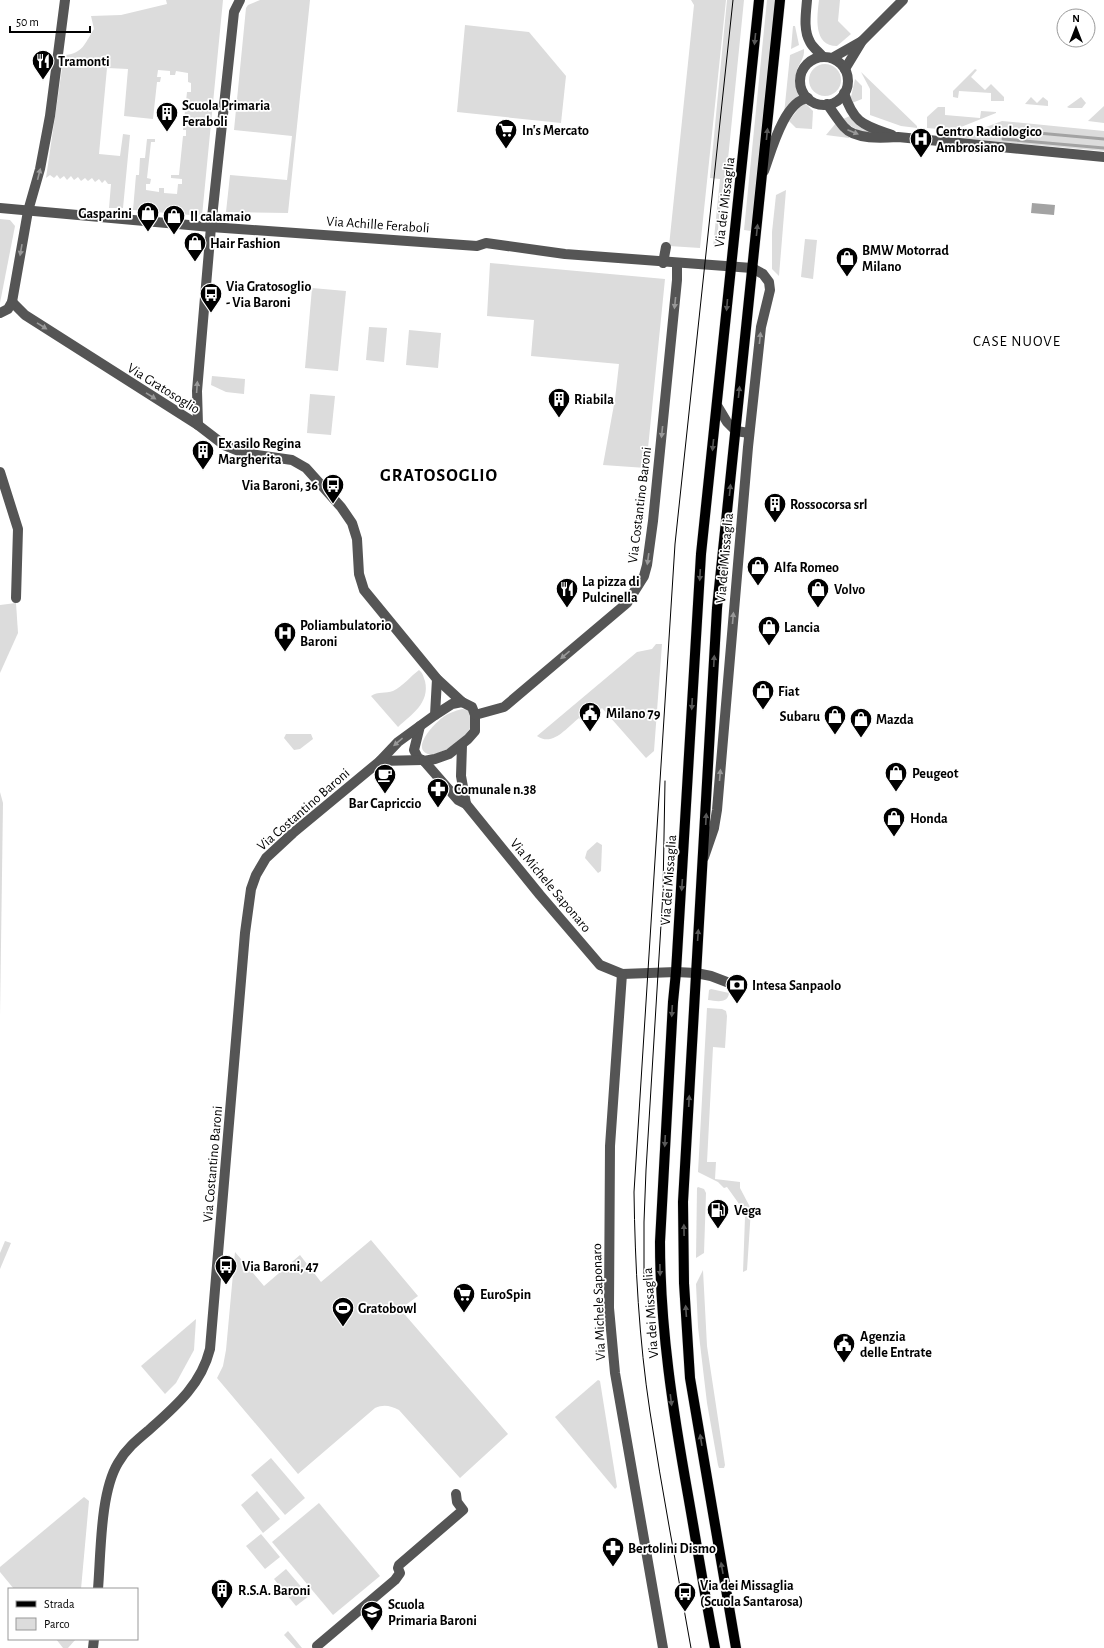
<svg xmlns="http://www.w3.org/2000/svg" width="1104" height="1648" viewBox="0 0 1104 1648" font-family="'Alegreya Sans',sans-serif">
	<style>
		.green { fill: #dcdcdc }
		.water { fill: #a3a3a3 }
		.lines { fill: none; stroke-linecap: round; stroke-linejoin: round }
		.stream { stroke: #a3a3a3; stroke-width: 3 }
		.major-casing { stroke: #dbdbdb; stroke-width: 11 }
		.minor { stroke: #555; stroke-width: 10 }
		.major { stroke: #000; stroke-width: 10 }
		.tram { stroke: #000; stroke-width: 1 }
		.oneway { fill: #595959 }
		.oneway2 { fill: #999 }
		.labels { text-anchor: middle; stroke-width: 3.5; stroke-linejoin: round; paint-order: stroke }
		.poi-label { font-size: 14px; font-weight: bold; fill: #000; stroke: #fff; text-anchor: start }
		.street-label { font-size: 14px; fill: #000; stroke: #fff }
		.neighbourhood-label { font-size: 15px; letter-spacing: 1px; fill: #000; stroke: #fff }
		.district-label { font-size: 18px; font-weight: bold; letter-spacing: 1px; fill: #000; stroke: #fff }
	</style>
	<rect width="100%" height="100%" fill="#fff"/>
	<g class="green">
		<path d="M 166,0 L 223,0 L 202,216 L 133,210 L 136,175 L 139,175 L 140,158 L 145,158 L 147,139 L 155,139 L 155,142 L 151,142 L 147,178 L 151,179 L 150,184 L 146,184 L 146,190 L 159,192 L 159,188 L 164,188 L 164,193 L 177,194 L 178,184 L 182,184 L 182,179 L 171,178 L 171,175 L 179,175 L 183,136 L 186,136 L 186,130 L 183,130 L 187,92 L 191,92 L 191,83 L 188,82 L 188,73 L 176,71 L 175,75 L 170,75 L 170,71 L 158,70 L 157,77 L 161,77 L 160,82 L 157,82 L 153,119 L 124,116 L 128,69 L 107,68 L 99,154 L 120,156 L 123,134 L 130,135 L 123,208 L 109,208 L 111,184 L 108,184 L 105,180 L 102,183 L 99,179 L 95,182 L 92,178 L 88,181 L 85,178 L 81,181 L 78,177 L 74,180 L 71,176 L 67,180 L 64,176 L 60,179 L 57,175 L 54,178 L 50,175 L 46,178 L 64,55 C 83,54 85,43 94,29 L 91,16 L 121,15 L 167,4 Z"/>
		<polygon points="260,0 310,0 288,213 226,212 230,175 287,180 292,136 234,130 246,8 248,5"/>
		<polygon points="691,0 726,0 700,248 669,246 694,5"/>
		<polygon points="727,0 744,0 727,169 722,194 716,248 713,248 720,179 710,178"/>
		<polygon points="767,0 775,0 751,231 744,230"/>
		<path d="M 819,0 L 840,0 L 838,21 L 851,34 L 837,46 C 813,46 817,17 819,0 Z"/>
		<polygon points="465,25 529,32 566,76 561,123 457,112"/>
		<polygon points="793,26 795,26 799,45 791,49"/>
		<path d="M 804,49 C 805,59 798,64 796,73 C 794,82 798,88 799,96 L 790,104 L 784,114 L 790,55 Z"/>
		<circle cx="825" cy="80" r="16"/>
		<polygon points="975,69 977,70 971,77 985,90 991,84 1004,97 1004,101 991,101 991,93 959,91 958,98 953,97 953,91"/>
		<polygon points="861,72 917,126 917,128 901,126 870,115 870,89"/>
		<polygon points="855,79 862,86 862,99 852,103 851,97"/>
		<polygon points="1031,97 1037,103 1043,97 1048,101 1048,106 1025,104"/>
		<polygon points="1081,97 1086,103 1082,108 1069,108 1067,107"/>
		<polygon points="802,104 806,104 813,111 812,129 796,128 789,121"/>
		<polygon points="1104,106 1104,123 1088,121 1089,120"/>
		<polygon points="938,107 945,107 945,115 980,118 981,111 996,112 996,113 956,129 950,130 927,128 927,117"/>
		<path d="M 850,116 L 875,134 C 861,132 852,129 843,119 Z"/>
		<polygon points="1002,121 1104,131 1104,151 957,138"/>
		<polygon points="836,123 850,136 849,138 826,135"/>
		<polygon points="786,190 779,276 772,269 772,232 776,195"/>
		<polygon points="0,219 10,220 15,226 0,303"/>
		<polygon points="805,239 817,240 813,279 801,277"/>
		<polygon points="490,263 665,279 646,468 603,465 615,399 619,364 531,356 534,320 487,316"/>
		<polygon points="312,288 346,291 338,371 305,368"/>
		<polygon points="369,327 387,328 384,362 366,360"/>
		<polygon points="409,330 441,333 438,368 406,365"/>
		<polygon points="212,376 245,379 244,394 226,392 211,385"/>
		<polygon points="310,394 335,396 331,435 307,433"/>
		<polygon points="16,603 18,633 0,673 0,605"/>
		<path d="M 656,644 L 662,644 L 654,751 L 646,758 L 602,708 L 593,716 L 595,718 L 593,719 L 592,718 L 585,724 L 579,718 C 566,728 553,747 537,736 L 637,652 L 652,649 Z"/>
		<path d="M 419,670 C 423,673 423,676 425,681 C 430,703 412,714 398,727 L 371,696 C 378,691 386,694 393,691 C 403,686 411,676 419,670 Z"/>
		<path d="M 462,709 L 470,710 L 472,725 C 461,743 451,749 432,755 C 408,751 434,724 442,718 C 448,713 455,711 462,709 Z"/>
		<polygon points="286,734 311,734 313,739 300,749 294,750 284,738"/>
		<polygon points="0,792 3,803 0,1016"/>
		<polygon points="597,842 602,845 601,871 598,873 585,858 587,851"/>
		<path d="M 711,989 L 729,993 C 728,1004 716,1001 708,1000 L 709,990 Z"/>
		<polygon points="707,1008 722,1009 726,1011 727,1016 725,1048 713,1047 707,1162 716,1162 715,1179 740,1182 740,1188 751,1209 747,1270 743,1272 745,1217 740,1210 742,1208 727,1187 724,1188 718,1182 698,1172"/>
		<polygon points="698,1187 704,1189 706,1193 704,1253 696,1258 697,1188"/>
		<path d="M 371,1240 L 418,1296 L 400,1309 L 508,1434 L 460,1478 L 399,1410 C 391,1406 384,1404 375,1408 L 298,1474 L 217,1378 L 223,1366 L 226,1350 L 235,1252 L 264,1286 L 300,1255 L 321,1282 Z"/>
		<polygon points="5,1241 11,1243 0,1269 0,1253"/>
		<polygon points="703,1270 707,1346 725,1465 724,1468 719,1468 718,1465 707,1403 698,1327 696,1284"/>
		<polygon points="196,1319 194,1350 176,1383 165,1394 141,1366"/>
		<polygon points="598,1380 600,1381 617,1487 615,1489 555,1417"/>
		<polygon points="271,1458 305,1498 285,1515 251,1475"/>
		<polygon points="257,1491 280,1519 263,1533 241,1505"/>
		<polygon points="84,1497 89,1501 81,1589 14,1589 0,1572 0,1567"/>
		<polygon points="319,1503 380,1576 333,1615 272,1542"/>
		<polygon points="261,1534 280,1557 265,1569 246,1546"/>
		<polygon points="286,1569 309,1596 296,1606 274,1579"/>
		<polygon points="288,1631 302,1648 296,1648 284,1635"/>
		<polygon points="56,1639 76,1639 68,1648 63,1648"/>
	</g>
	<polygon class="water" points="1032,203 1055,205 1054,215 1031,213"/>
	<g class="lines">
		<g class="stream">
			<polyline points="1005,130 1104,139"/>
			<polyline points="1003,139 1104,148"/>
		</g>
		<g class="major-casing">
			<g id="major">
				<path d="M 715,1648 C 705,1597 697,1546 688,1495 C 673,1411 660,1328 660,1242 L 673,1002 L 676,972 L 701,554 L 759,0"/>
				<polyline points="736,1648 690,1378 684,1283 683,1202 717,608 780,0"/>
			</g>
		</g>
		<g class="minor">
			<path d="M 807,0 C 806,13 803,30 810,42 C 813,48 819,52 823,57"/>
			<circle cx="824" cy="81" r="24"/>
			<polyline points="832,58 862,41"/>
			<polyline points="845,69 862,41 903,0"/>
			<path d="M 844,93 C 854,124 864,125 892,135"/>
			<path d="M 827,104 C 833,112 838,120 844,127 C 855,140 883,138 898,137 L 1104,157"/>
			<path d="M 764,171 C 771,152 784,101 808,98"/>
			<polyline points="0,208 211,227 477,246 486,243 565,254 752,268 763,274 769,282 770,290 761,327 748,447 717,810 714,828 704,857"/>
			<polyline points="663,263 666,247"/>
			<polyline points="12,302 25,315 198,425 224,445 244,453 292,460 306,468 341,507 352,523 357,539 359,574 364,590 437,679 462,702 472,707 475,715 475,731 468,739 449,754 435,759 424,761 418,758 414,750 420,726"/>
			<polyline points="0,313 8,309 12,302 28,211 40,169 50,116 65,0"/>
			<polyline points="718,407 727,422 736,431 749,433"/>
			<polyline points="198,425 197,391 211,227 234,12 240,0"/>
			<polyline points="0,472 18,529 16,598"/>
			<polyline points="435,715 452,704 462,702"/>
			<polyline points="475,715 504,707 627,603 644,576 647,565 653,521 677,280 677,264"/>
			<polyline points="462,745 461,776 466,804"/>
			<polyline points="380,761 422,760"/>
			<polyline points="424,761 458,800 466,804 540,895 600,965 622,974 676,972 696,973 711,976 732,984"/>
			<polyline points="622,974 610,1146 609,1308 615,1373 663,1648"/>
			<path d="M 98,1589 C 101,1553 100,1493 118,1463 C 126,1449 137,1440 149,1430 C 176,1406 201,1385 210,1349 L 245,933 L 251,889 L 256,875 L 266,858 L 293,833 L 380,761 L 398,742 L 435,715 L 437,679"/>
			<polyline points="317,1646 395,1580 400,1573 398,1568 399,1565 463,1510 457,1502 456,1494"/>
			<polyline points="93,1648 94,1639"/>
		</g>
		<use href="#major" class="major"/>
		<g class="tram">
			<polyline points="644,1280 644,1222 646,1170 663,892 665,781"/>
			<path d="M 691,1648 C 677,1569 662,1491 650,1412 C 639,1340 635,1265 634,1192 L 675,544 L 733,0"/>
		</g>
	</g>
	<defs><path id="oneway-solid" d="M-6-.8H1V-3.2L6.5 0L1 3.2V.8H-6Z"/></defs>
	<g class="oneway">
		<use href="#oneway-solid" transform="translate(755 39) rotate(96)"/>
		<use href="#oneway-solid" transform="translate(767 134) rotate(-84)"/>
		<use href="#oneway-solid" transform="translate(757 230) rotate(-84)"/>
		<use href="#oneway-solid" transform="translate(727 305) rotate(95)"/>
		<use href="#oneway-solid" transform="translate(739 392) rotate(-84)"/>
		<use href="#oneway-solid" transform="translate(713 445) rotate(96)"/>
		<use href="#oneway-solid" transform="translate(730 490) rotate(-84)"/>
		<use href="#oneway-solid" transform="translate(700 575) rotate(93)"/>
		<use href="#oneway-solid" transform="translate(714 661) rotate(-87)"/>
		<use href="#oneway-solid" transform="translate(692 704) rotate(93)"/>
		<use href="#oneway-solid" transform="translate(706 819) rotate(-87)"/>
		<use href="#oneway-solid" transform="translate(682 885) rotate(94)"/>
		<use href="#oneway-solid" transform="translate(698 935) rotate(-86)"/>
		<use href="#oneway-solid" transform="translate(672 1011) rotate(93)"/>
		<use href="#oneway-solid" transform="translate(689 1101) rotate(-87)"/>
		<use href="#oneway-solid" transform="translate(665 1141) rotate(93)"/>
		<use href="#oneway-solid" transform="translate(684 1230) rotate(-91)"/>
		<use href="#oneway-solid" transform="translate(660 1270) rotate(89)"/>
		<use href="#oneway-solid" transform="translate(686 1311) rotate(-94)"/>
		<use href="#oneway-solid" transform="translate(671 1400) rotate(83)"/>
		<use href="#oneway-solid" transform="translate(701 1440) rotate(-99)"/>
		<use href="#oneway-solid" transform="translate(722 1568) rotate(-100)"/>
	</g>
	<g class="oneway2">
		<use href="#oneway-solid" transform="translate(853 132) rotate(23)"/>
		<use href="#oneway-solid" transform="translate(39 174) rotate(-76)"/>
		<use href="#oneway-solid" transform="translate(21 250) rotate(100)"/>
		<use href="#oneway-solid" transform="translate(675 303) rotate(96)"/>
		<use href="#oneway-solid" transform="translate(42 326) rotate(32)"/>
		<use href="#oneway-solid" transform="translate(760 338) rotate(-84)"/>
		<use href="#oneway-solid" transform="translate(197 387) rotate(-86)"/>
		<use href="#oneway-solid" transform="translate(151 396) rotate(32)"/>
		<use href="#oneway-solid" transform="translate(662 432) rotate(96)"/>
		<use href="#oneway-solid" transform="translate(648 559) rotate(98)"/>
		<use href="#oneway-solid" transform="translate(733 618) rotate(-85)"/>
		<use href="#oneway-solid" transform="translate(565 655) rotate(140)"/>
		<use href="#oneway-solid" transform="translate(398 742) rotate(140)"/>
		<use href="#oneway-solid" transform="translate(720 775) rotate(-85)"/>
	</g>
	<defs>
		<g id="restaurant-pin" transform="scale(1.15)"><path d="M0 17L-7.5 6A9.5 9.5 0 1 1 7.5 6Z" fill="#000" stroke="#fff"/><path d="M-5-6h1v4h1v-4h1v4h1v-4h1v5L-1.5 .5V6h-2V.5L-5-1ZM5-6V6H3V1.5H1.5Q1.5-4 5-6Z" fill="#fff"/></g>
		<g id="building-pin" transform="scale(1.15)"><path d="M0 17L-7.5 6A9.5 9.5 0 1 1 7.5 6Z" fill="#000" stroke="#fff"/><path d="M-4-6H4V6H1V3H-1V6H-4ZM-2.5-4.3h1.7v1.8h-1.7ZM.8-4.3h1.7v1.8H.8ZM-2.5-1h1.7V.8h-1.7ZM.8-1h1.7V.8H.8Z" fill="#fff"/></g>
		<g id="supermarket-pin" transform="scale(1.15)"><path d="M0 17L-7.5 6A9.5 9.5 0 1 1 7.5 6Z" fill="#000" stroke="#fff"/><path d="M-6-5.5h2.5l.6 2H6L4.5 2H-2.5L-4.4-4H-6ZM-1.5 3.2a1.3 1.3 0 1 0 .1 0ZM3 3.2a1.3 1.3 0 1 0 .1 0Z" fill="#fff"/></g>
		<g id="hospital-pin" transform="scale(1.15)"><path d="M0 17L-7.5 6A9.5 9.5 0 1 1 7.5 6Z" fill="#000" stroke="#fff"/><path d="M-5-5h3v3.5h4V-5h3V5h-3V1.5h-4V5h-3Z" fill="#fff"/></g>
		<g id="shop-pin" transform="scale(1.15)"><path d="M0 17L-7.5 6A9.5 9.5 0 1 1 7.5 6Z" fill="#000" stroke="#fff"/><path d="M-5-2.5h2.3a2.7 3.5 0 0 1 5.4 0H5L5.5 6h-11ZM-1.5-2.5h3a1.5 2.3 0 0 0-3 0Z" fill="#fff"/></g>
		<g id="bus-pin" transform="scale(1.15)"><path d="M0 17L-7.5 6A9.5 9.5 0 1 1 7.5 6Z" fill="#000" stroke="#fff"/><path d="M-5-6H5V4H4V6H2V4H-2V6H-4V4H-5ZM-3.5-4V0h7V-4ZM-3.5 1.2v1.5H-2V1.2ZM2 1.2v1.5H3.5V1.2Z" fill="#fff"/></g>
		<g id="civic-pin" transform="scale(1.15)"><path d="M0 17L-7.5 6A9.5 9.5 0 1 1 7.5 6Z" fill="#000" stroke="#fff"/><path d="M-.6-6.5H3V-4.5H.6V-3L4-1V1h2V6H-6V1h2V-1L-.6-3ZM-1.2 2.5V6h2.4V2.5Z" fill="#fff"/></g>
		<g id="cafe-pin" transform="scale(1.15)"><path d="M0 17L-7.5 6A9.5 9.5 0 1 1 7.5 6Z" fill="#000" stroke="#fff"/><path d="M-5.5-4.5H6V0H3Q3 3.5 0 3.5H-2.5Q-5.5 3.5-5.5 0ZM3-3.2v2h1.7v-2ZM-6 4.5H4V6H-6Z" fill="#fff"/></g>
		<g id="pharmacy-pin" transform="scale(1.15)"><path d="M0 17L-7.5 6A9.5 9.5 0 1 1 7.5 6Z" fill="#000" stroke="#fff"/><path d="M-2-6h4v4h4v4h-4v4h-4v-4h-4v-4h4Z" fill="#fff"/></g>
		<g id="bank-pin" transform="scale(1.15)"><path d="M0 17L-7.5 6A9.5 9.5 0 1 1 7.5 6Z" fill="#000" stroke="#fff"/><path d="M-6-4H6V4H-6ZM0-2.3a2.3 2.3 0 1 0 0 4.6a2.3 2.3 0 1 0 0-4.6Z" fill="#fff"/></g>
		<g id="fuel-pin" transform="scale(1.15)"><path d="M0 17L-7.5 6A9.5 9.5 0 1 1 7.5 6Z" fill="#000" stroke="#fff"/><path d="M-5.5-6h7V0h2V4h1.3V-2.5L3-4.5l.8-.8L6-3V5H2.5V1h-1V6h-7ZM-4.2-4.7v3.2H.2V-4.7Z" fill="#fff"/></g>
		<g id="stadium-pin" transform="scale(1.15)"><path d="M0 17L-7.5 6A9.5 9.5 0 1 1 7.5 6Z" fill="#000" stroke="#fff"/><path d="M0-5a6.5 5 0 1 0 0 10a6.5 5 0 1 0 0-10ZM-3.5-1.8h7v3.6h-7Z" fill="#fff"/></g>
		<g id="school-pin" transform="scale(1.15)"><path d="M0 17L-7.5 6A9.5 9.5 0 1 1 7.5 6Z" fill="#000" stroke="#fff"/><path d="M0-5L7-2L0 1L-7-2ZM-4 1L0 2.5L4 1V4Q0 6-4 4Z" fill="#fff"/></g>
	</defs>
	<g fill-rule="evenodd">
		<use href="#restaurant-pin" x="43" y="61"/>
		<use href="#building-pin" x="167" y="113"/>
		<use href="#supermarket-pin" x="506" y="130"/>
		<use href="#hospital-pin" x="921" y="139"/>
		<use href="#shop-pin" x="148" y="213"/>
		<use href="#shop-pin" x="174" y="216"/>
		<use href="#shop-pin" x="195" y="243"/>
		<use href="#shop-pin" x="847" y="258"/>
		<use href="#bus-pin" x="211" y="294"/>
		<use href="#building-pin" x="559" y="399"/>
		<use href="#building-pin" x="203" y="451"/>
		<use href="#bus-pin" x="333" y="485"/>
		<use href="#building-pin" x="775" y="504"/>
		<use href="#shop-pin" x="758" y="567"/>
		<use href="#restaurant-pin" x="567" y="589"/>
		<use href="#shop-pin" x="818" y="589"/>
		<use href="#shop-pin" x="769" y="627"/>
		<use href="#hospital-pin" x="285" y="633"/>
		<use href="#shop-pin" x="763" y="691"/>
		<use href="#civic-pin" x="590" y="713"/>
		<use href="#shop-pin" x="835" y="716"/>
		<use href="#shop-pin" x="861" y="719"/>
		<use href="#shop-pin" x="896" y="773"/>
		<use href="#cafe-pin" x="385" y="775"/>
		<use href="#pharmacy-pin" x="438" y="789"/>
		<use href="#shop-pin" x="894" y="818"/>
		<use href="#bank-pin" x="737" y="985"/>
		<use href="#fuel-pin" x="718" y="1210"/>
		<use href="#bus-pin" x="226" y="1266"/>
		<use href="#supermarket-pin" x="464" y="1294"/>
		<use href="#stadium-pin" x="343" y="1308"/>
		<use href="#civic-pin" x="844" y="1344"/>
		<use href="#pharmacy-pin" x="613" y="1548"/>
		<use href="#building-pin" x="222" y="1590"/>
		<use href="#bus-pin" x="685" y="1593"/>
		<use href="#school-pin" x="372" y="1612"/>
	</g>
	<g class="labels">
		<g class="poi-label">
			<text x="58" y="66">Tramonti</text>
			<text x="182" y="110">Scuola Primaria<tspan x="182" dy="16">Feraboli</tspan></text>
			<text x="522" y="135">In's Mercato</text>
			<text x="936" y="136">Centro Radiologico<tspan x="936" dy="16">Ambrosiano</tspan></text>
			<text x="132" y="218" text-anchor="end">Gasparini</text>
			<text x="190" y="221">Il calamaio</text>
			<text x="210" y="248">Hair Fashion</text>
			<text x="862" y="255">BMW Motorrad<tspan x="862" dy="16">Milano</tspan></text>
			<text x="226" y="291">Via Gratosoglio<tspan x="226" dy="16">- Via Baroni</tspan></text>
			<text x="574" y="404">Riabila</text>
			<text x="218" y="448">Ex asilo Regina<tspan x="218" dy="16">Margherita</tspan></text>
			<text x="318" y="490" text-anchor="end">Via Baroni, 36</text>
			<text x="790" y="509">Rossocorsa srl</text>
			<text x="774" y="572">Alfa Romeo</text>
			<text x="582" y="586">La pizza di<tspan x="582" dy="16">Pulcinella</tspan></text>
			<text x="834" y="594">Volvo</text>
			<text x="300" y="630">Poliambulatorio<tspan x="300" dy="16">Baroni</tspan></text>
			<text x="784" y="632">Lancia</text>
			<text x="778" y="696">Fiat</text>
			<text x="606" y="718">Milano 79</text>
			<text x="820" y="721" text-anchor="end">Subaru</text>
			<text x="876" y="724">Mazda</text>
			<text x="912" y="778">Peugeot</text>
			<text x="454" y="794">Comunale n.38</text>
			<text x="385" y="808" text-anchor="middle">Bar Capriccio</text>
			<text x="910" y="823">Honda</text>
			<text x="752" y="990">Intesa Sanpaolo</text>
			<text x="734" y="1215">Vega</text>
			<text x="242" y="1271">Via Baroni, 47</text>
			<text x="480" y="1299">EuroSpin</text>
			<text x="358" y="1313">Gratobowl</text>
			<text x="860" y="1341">Agenzia<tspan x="860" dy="16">delle Entrate</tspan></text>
			<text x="628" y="1553">Bertolini Dismo</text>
			<text x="700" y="1590">Via dei Missaglia<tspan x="700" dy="16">(Scuola Santarosa)</tspan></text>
			<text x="238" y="1595">R.S.A. Baroni</text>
			<text x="388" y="1609">Scuola<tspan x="388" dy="16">Primaria Baroni</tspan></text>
		</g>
		<g class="street-label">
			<text transform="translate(724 202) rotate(-83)" y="5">Via dei Missaglia</text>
			<text transform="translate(378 224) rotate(4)" y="5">Via Achille Feraboli</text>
			<text transform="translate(164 388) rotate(32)" y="5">Via Gratosoglio</text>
			<text transform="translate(639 505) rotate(-83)" y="5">Via Costantino Baroni</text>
			<text transform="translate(724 558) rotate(-85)" y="5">Via dei Missaglia</text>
			<text transform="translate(303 809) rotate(-41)" y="5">Via Costantino Baroni</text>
			<text transform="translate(668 880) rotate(-86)" y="5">Via dei Missaglia</text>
			<text transform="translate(551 885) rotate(50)" y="5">Via Michele Saponaro</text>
			<text transform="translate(212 1164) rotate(-85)" y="5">Via Costantino Baroni</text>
			<text transform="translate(598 1302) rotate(-92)" y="5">Via Michele Saponaro</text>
			<text transform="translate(650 1313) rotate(-94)" y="5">Via dei Missaglia</text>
		</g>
		<g class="neighbourhood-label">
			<text x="1017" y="346">CASE NUOVE</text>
		</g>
		<g class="district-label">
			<text x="439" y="481">GRATOSOGLIO</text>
		</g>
	</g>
	<rect x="8" y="1588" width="130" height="52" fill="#ffffff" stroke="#999999"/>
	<rect x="16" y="1601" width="20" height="6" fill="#000000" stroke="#999999"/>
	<text x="44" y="1608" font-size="12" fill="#000000">Strada</text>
	<rect x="16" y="1618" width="20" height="12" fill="#dcdcdc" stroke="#999999"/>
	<text x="44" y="1628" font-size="12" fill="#000000">Parco</text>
	<g transform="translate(1076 28)"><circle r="19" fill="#ffffff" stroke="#999999"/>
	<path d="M0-3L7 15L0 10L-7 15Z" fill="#000000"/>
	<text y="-6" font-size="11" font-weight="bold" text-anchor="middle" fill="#000000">N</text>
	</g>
	<path d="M10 26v6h80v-6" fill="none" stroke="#000000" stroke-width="2"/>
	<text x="16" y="26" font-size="12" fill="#000000" stroke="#ffffff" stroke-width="3" paint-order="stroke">50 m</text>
</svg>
